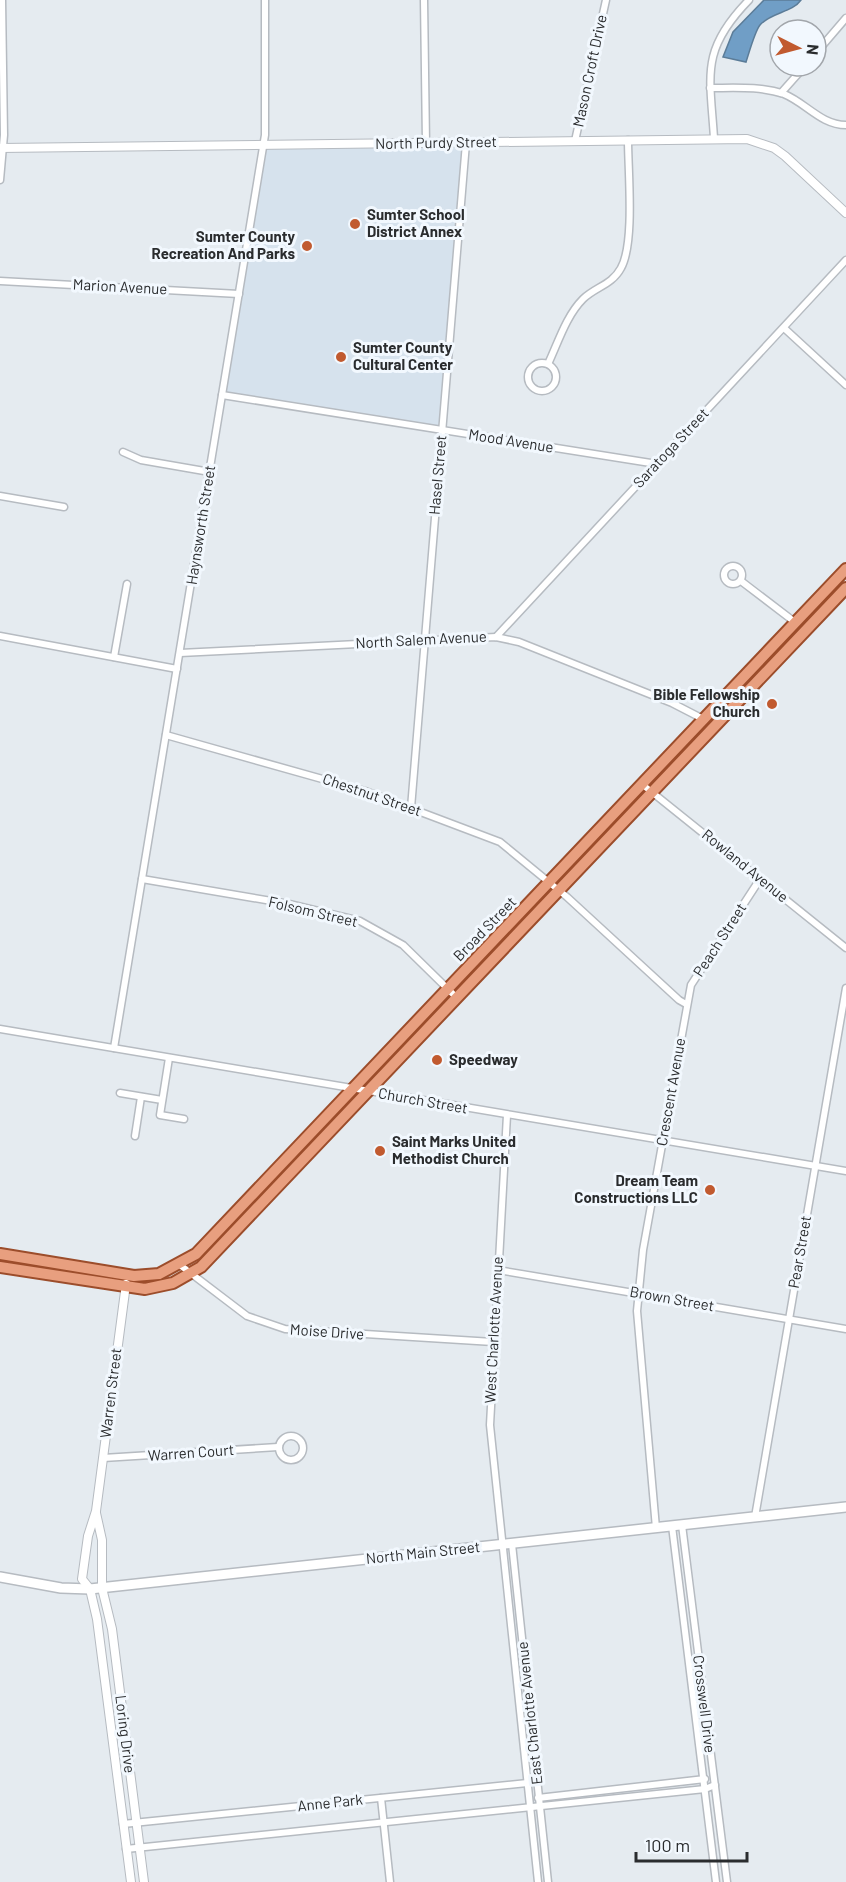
<svg xmlns="http://www.w3.org/2000/svg" width="846" height="1882" viewBox="0 0 846 1882" font-family="Barlow,sans-serif">
	<style>
		.built { fill: #d6e2ed }
		.water { fill: #709ec6; stroke: #5b7c98; stroke-width: 1.5 }
		.lines { fill: none; stroke-linecap: round; stroke-linejoin: round }
		.minor-casing { stroke: #b6bbc1; stroke-width: 9 }
		.tertiary-casing { stroke: #b6bbc1; stroke-width: 10 }
		.secondary-casing { stroke: #b6bbc1; stroke-width: 12 }
		.primary-casing { stroke: #9c4d2b; stroke-width: 14 }
		.minor { stroke: #fff; stroke-width: 6 }
		.tertiary { stroke: #fff; stroke-width: 8 }
		.secondary { stroke: #fff; stroke-width: 9 }
		.primary { stroke: #e89f7f; stroke-width: 10 }
		.poi-dot { fill: #c15a2f; stroke: #f2f8fe; stroke-width: 2 }
		.labels { text-anchor: middle; stroke-width: 6; stroke-linejoin: round; paint-order: stroke }
		.street-label { font-size: 15px; fill: #2a2c2e; stroke: #f2f8fe }
		.poi-label { font-size: 15px; font-weight: bold; fill: #2a2c2e; stroke: #f2f8fe; text-anchor: start }
	</style>
	<rect width="100%" height="100%" fill="#e5ebf0"/>
	<polygon class="built" points="466,143 442,430 222,395 263,146"/>
	<path class="water" d="M 764,0 L 801,0 C 792,13 771,12 760,25 C 755,31 749,53 746,62 L 723,57 L 733,32 Z"/>
	<g class="lines">
		<g class="minor-casing">
			<g id="minor">
				<polyline points="424,0 426,143"/>
				<polyline points="816,53 846,18"/>
				<path d="M 710,88 C 734,88 761,86 784,94 C 806,103 821,125 846,125"/>
				<polyline points="781,93 805,66"/>
				<path d="M 714,138 C 710,75 700,50 749,0"/>
				<polyline points="575,141 606,0"/>
				<polyline points="0,180 4,135 2,0"/>
				<polyline points="0,281 239,294"/>
				<polyline points="784,328 846,385"/>
				<circle cx="542" cy="377" r="14"/>
				<path d="M 548,364 C 558,343 566,316 583,299 C 595,287 612,285 621,268 C 635,243 628,171 628,140"/>
				<polyline points="222,395 657,464"/>
				<polyline points="123,452 141,460 210,472"/>
				<polyline points="0,496 64,507"/>
				<circle cx="733" cy="575" r="9"/>
				<polyline points="741,581 796,623"/>
				<polyline points="0,636 177,669"/>
				<polyline points="496,637 846,260"/>
				<polyline points="180,653 496,637 519,642 672,703 705,720"/>
				<polyline points="114,657 127,584"/>
				<polyline points="166,735 365,791 500,842 567,897 679,1000 686,1004"/>
				<polyline points="643,785 846,948"/>
				<polyline points="411,808 466,143"/>
				<polyline points="142,879 289,904 360,921 403,945 457,998"/>
				<polyline points="0,1029 846,1171"/>
				<polyline points="114,1048 265,135 265,0"/>
				<polyline points="169,1058 160,1115 184,1119"/>
				<polyline points="120,1093 162,1100"/>
				<polyline points="507,1115 490,1425 538,1882"/>
				<polyline points="135,1136 141,1097"/>
				<polyline points="180,1265 247,1316 285,1329 493,1342"/>
				<polyline points="498,1270 846,1329"/>
				<circle cx="291" cy="1448" r="12"/>
				<polyline points="103,1458 278,1447"/>
				<polyline points="755,1517 846,988"/>
				<polyline points="682,1525 727,1882"/>
				<polyline points="672,1526 716,1882"/>
				<polyline points="656,1528 637,1311 643,1250 691,985 760,879"/>
				<polyline points="512,1544 548,1882"/>
				<polyline points="381,1798 390,1882"/>
				<polyline points="538,1798 705,1779"/>
				<polyline points="123,1824 537,1782"/>
				<polyline points="126,1849 705,1789 715,1785"/>
			</g>
		</g>
		<g class="tertiary-casing">
			<g id="tertiary">
				<polyline points="0,148 747,139 774,148 785,156 846,213"/>
				<polyline points="126,1284 96,1511 88,1536 82,1579 90,1589 97,1619 131,1882"/>
				<polyline points="96,1513 102,1540 102,1588 112,1629 144,1882"/>
			</g>
		</g>
		<g class="secondary-casing">
			<polyline id="secondary" points="0,1577 61,1588 90,1589 846,1507"/>
		</g>
		<g class="primary-casing">
			<g id="primary">
				<polyline points="0,1254 134,1276 159,1274 196,1254 846,569"/>
				<polyline points="0,1267 145,1289 173,1283 201,1267 846,588"/>
			</g>
		</g>
		<use href="#minor" class="minor"/>
		<use href="#tertiary" class="tertiary"/>
		<use href="#secondary" class="secondary"/>
		<use href="#primary" class="primary"/>
	</g>
	<g class="poi-dot">
		<circle cx="355" cy="224" r="6"/>
		<circle cx="307" cy="246" r="6"/>
		<circle cx="341" cy="357" r="6"/>
		<circle cx="772" cy="704" r="6"/>
		<circle cx="437" cy="1060" r="6"/>
		<circle cx="380" cy="1151" r="6"/>
		<circle cx="710" cy="1190" r="6"/>
	</g>
	<g class="labels">
		<g class="street-label">
			<text transform="translate(590 71) rotate(-78)" y="5">Mason Croft Drive</text>
			<text transform="translate(436 143) rotate(-1)" y="5">North Purdy Street</text>
			<text transform="translate(120 287) rotate(3)" y="5">Marion Avenue</text>
			<text transform="translate(511 441) rotate(9)" y="5">Mood Avenue</text>
			<text transform="translate(671 448) rotate(-47)" y="5">Saratoga Street</text>
			<text transform="translate(438 475) rotate(-85)" y="5">Hasel Street</text>
			<text transform="translate(201 525) rotate(-81)" y="5">Haynsworth Street</text>
			<text transform="translate(421 640) rotate(-3)" y="5">North Salem Avenue</text>
			<text transform="translate(372 795) rotate(19)" y="5">Chestnut Street</text>
			<text transform="translate(745 866) rotate(39)" y="5">Rowland Avenue</text>
			<text transform="translate(313 912) rotate(13)" y="5">Folsom Street</text>
			<text transform="translate(485 929) rotate(-46)" y="5">Broad Street</text>
			<text transform="translate(720 940) rotate(-57)" y="5">Peach Street</text>
			<text transform="translate(671 1092) rotate(-80)" y="5">Crescent Avenue</text>
			<text transform="translate(423 1101) rotate(10)" y="5">Church Street</text>
			<text transform="translate(800 1252) rotate(-80)" y="5">Pear Street</text>
			<text transform="translate(672 1299) rotate(10)" y="5">Brown Street</text>
			<text transform="translate(494 1330) rotate(-87)" y="5">West Charlotte Avenue</text>
			<text transform="translate(327 1332) rotate(4)" y="5">Moise Drive</text>
			<text transform="translate(111 1393) rotate(-83)" y="5">Warren Street</text>
			<text transform="translate(191 1453) rotate(-4)" y="5">Warren Court</text>
			<text transform="translate(423 1553) rotate(-6)" y="5">North Main Street</text>
			<text transform="translate(704 1704) rotate(83)" y="5">Crosswell Drive</text>
			<text transform="translate(530 1713) rotate(-96)" y="5">East Charlotte Avenue</text>
			<text transform="translate(125 1734) rotate(83)" y="5">Loring Drive</text>
			<text transform="translate(330 1803) rotate(-6)" y="5">Anne Park</text>
		</g>
		<g class="poi-label">
			<text x="367" y="220">Sumter School<tspan x="367" dy="17">District Annex</tspan></text>
			<text x="295" y="242" text-anchor="end">Sumter County<tspan x="295" dy="17">Recreation And Parks</tspan></text>
			<text x="353" y="353">Sumter County<tspan x="353" dy="17">Cultural Center</tspan></text>
			<text x="760" y="700" text-anchor="end">Bible Fellowship<tspan x="760" dy="17">Church</tspan></text>
			<text x="449" y="1065">Speedway</text>
			<text x="392" y="1147">Saint Marks United<tspan x="392" dy="17">Methodist Church</tspan></text>
			<text x="698" y="1186" text-anchor="end">Dream Team<tspan x="698" dy="17">Constructions LLC</tspan></text>
		</g>
	</g>
	<g transform="translate(798 48) rotate(96)"><circle r="28" fill="#f2f8fe" stroke="#a2a6ab" stroke-width="1.5"/>
	<path d="M0-4.5L10 22L0 15L-10 22Z" fill="#c15a2f"/>
	<text y="-9" font-size="16" font-weight="bold" text-anchor="middle" fill="#2a2c2e">N</text>
	</g>
	<path d="M636 1852v9h111v-9" fill="none" stroke="#2a2c2e" stroke-width="3"/>
	<text x="645" y="1852" font-size="18" fill="#2a2c2e" stroke="#f2f8fe" stroke-width="4.5" paint-order="stroke">100 m</text>
</svg>
